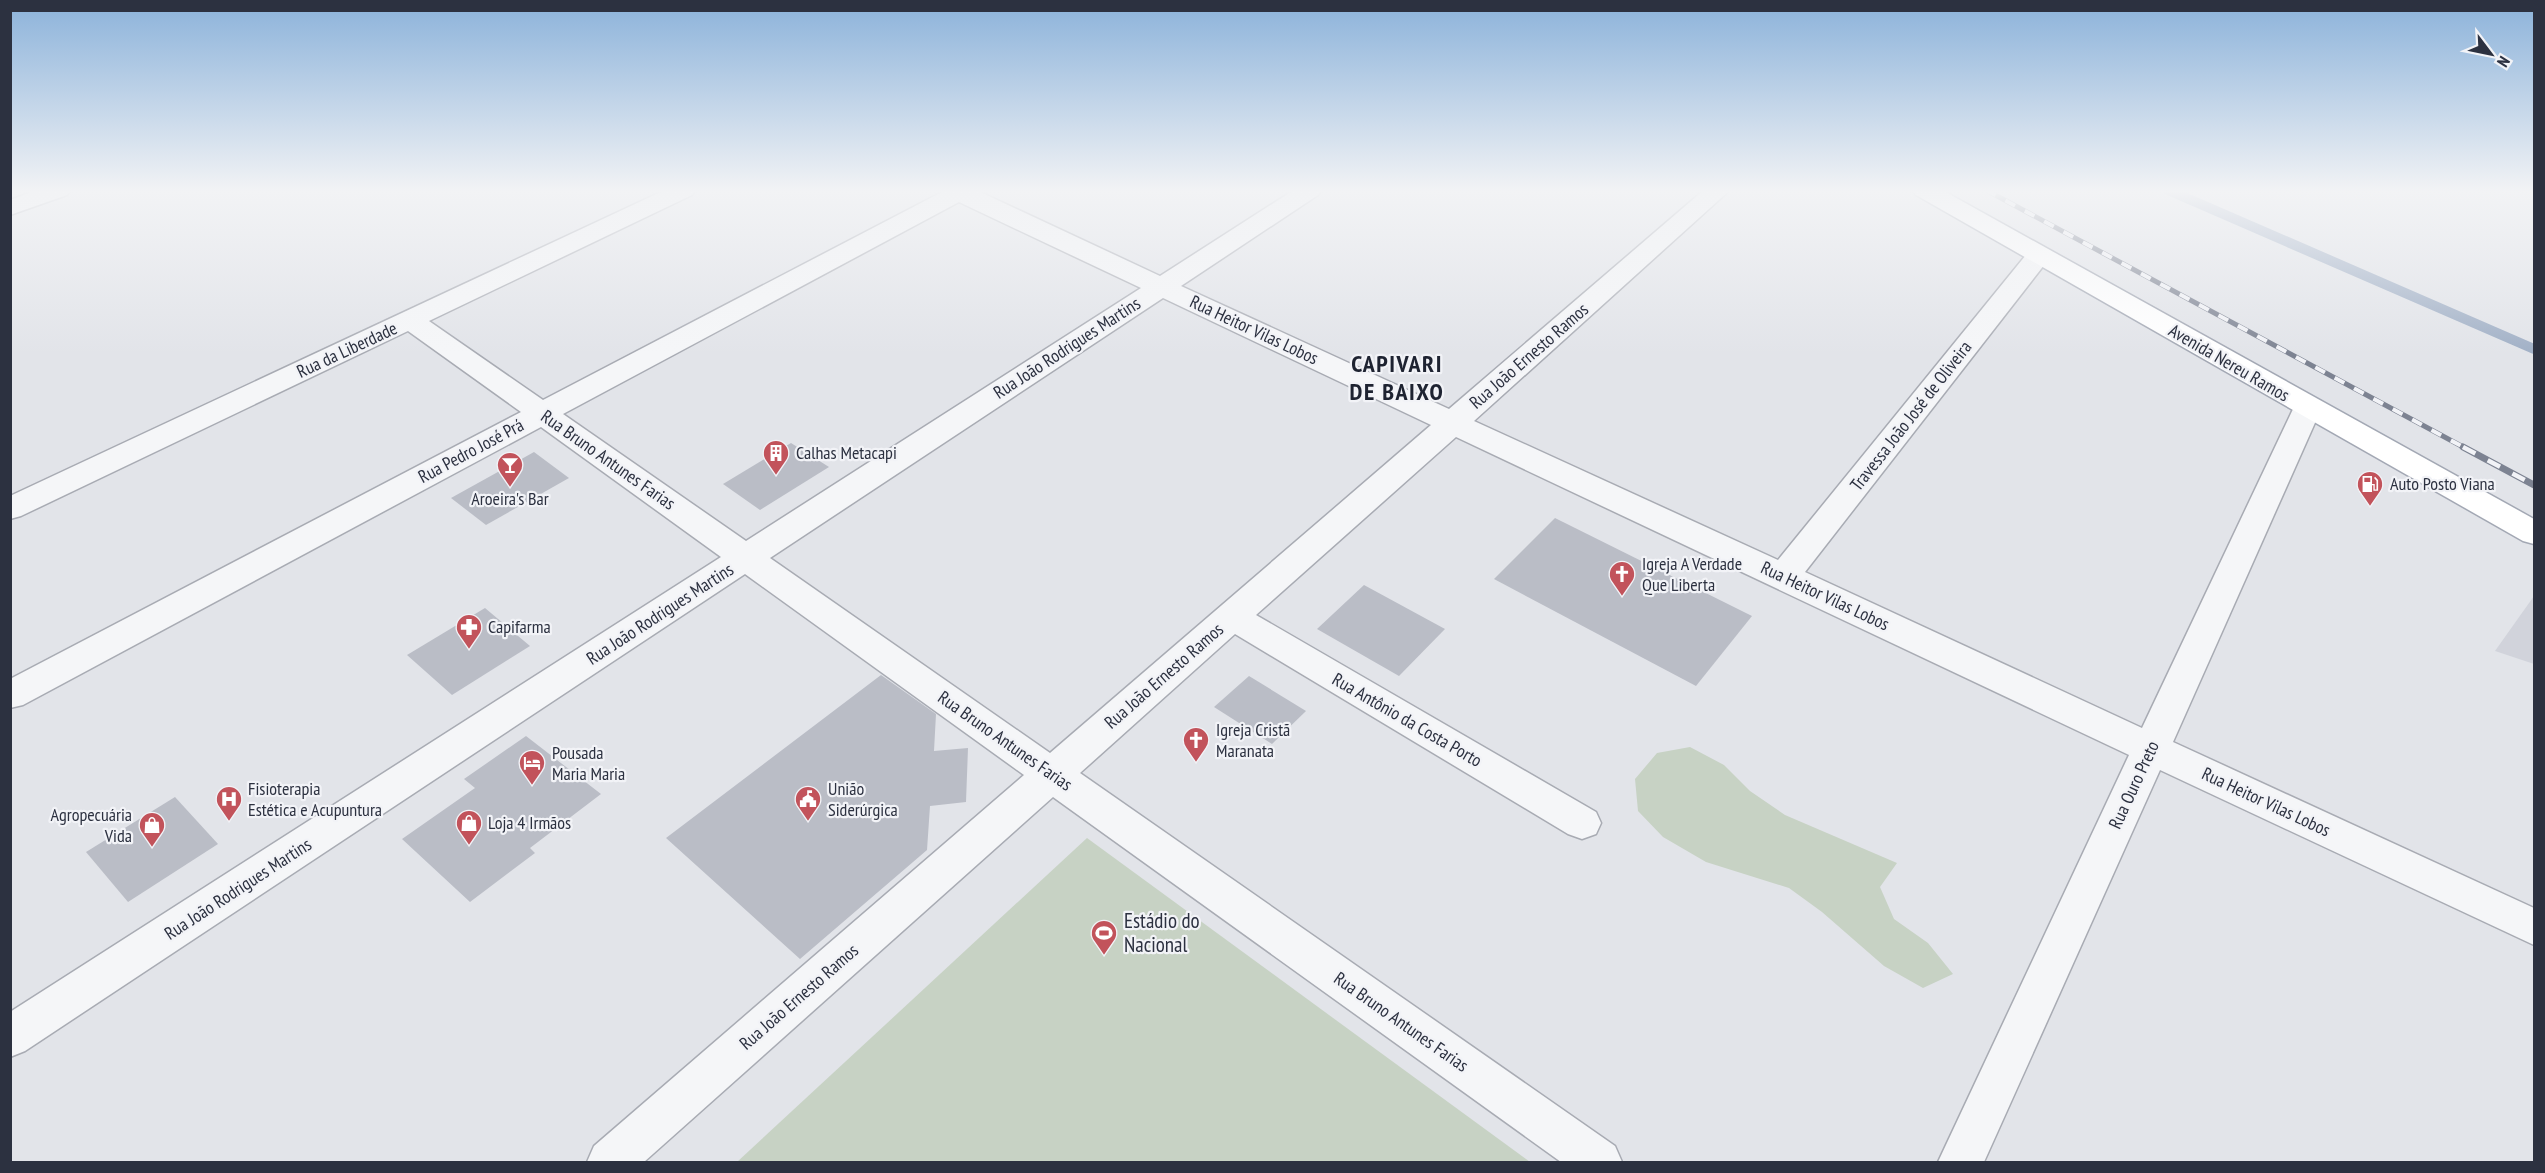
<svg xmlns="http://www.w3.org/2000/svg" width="2545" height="1173" viewBox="0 0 2545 1173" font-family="'PT Sans Narrow',sans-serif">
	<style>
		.built { fill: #d1d3db }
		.green { fill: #c7d2c4 }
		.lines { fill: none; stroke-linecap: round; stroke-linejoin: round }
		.stream { stroke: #a1b0c6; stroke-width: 10 }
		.building { fill: #babdc6 }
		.minor-casing { stroke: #a8abb3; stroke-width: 3 }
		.major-casing { stroke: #a3a8b4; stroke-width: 3 }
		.minor { fill: #f5f6f8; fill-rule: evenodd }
		.major { fill: #fff; fill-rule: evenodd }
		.rail-far1-casing { stroke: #7d8392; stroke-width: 5 }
		.rail-casing { stroke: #7d8392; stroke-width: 7 }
		.rail-far1 { stroke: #f2f3f7; stroke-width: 4; stroke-dasharray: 11; stroke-linecap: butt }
		.rail { stroke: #f2f3f7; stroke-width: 4.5; stroke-dasharray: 14; stroke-linecap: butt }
		.labels { text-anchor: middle; stroke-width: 4.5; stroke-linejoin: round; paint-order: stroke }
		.street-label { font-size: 18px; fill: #2c3140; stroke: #f2f3f7 }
		.poi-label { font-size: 18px; fill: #2c3140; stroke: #f2f3f7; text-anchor: start }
		.near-poi-label { font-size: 21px; fill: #2c3140; stroke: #f2f3f7; text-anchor: start }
		.district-label { font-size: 24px; font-weight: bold; letter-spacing: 1.5px; fill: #1e2331; stroke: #f2f3f7 }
	</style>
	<rect width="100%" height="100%" fill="#e2e4e9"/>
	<polygon class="built" points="2534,596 2534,664 2495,651"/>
	<g class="green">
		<polygon points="1690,747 1724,765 1750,791 1785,815 1897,863 1880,887 1894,919 1928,943 1953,974 1923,988 1884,966 1822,912 1789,888 1706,862 1663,837 1638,811 1635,779 1657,753"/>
		<polygon points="1087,838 1530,1162 737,1162"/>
	</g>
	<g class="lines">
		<polyline class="stream" points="2168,190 2534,349"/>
	</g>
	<g class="building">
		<polygon points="791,443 829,467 760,510 723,484"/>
		<polygon points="534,452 569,478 486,525 451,498"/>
		<polygon points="1555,518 1752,616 1696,686 1494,579"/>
		<polygon points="1364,585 1445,629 1399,676 1317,629"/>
		<polygon points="485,608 530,646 452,695 407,655"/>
		<polygon points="881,675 936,714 934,751 968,748 966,802 930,806 927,850 800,959 666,838"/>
		<polygon points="1249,676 1306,711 1272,744 1214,707"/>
		<polygon points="526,736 601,794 530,848 535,853 470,902 402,839 475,788 464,779"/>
		<polygon points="175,797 218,844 128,902 86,852"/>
	</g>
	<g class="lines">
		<g class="minor-casing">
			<g id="minor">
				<polygon points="37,190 71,190 67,195 10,215 10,200"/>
				<path d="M 665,190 L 696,190 L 692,195 L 429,321 L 543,400 L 942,192 L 941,190 L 976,190 L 1160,276 L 1294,190 L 1322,190 L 1318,195 L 1181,286 L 1449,409 L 1704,190 L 1730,190 L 1474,421 L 1778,560 L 2030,250 L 2039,247 L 2048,250 L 2052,255 L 2048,260 L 1805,572 L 2142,728 L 2294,407 L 2298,401 L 2308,398 L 2318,401 L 2322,407 L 2173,742 L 2534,908 L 2534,945 L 2160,770 L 1984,1162 L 1938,1162 L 2129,755 L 1456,437 L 1256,615 L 1596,812 L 1601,823 L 1596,834 L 1582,839 L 1568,834 L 1235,634 L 1080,773 L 1615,1146 L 1622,1162 L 1561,1162 L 1053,797 L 644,1162 L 587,1162 L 594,1146 L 1024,775 L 745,574 L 25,1051 L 10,1057 L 10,1012 L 721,557 L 541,427 L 23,705 L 10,708 L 10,679 L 521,412 L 408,331 L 21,516 L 10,519 L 10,496 ZM 959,202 L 1141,288 L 746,541 L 563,414 ZM 1163,298 L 1431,425 L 1050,753 L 770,558 Z"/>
			</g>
		</g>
		<g class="major-casing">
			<polygon id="major" points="1912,190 1942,190 2534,519 2534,544 2523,541 1916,195"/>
		</g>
		<use href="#minor" class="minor"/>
		<use href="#major" class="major"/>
		<g class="rail-far1-casing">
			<polyline id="rail-far1" points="1986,190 2465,448"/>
		</g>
		<g class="rail-casing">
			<polyline id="rail" points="2463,447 2534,485"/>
		</g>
		<use href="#rail-far1" class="rail-far1"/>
		<use href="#rail" class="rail"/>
	</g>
	<linearGradient id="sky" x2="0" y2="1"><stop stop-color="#8bb2da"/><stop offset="0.54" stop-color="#f2f3f5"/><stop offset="1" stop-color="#f2f3f5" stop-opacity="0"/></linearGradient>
	<rect width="2545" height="354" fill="url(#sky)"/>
	<defs>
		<g id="building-pin" transform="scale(1.35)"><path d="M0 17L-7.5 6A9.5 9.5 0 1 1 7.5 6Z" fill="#c2535b" stroke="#f2f3f7"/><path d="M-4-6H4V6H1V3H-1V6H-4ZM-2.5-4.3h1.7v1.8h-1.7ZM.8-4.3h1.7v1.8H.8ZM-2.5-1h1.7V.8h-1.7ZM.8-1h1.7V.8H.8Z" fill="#fff"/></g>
		<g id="bar-pin" transform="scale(1.35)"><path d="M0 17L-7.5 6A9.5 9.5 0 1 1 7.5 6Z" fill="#c2535b" stroke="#f2f3f7"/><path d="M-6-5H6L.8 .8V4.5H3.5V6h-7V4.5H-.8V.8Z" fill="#fff"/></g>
		<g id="fuel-pin" transform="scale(1.35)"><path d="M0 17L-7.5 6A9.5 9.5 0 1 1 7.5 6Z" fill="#c2535b" stroke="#f2f3f7"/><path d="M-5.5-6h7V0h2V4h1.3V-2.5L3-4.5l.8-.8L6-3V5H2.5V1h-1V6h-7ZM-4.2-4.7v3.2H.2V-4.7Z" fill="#fff"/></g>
		<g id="church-pin" transform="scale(1.35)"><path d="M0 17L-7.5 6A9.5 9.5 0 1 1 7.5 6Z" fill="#c2535b" stroke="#f2f3f7"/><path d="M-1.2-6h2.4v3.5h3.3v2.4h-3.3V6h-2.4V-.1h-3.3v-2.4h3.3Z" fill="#fff"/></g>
		<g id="pharmacy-pin" transform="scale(1.35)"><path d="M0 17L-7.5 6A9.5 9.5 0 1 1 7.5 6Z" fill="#c2535b" stroke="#f2f3f7"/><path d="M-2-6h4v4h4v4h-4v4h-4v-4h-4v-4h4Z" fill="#fff"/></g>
		<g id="hotel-pin" transform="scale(1.35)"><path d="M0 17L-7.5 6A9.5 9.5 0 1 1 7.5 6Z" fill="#c2535b" stroke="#f2f3f7"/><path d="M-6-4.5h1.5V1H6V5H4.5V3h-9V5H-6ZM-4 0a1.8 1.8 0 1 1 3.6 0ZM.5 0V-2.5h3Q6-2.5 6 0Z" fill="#fff"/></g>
		<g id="hospital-pin" transform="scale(1.35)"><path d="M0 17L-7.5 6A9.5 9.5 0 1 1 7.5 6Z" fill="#c2535b" stroke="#f2f3f7"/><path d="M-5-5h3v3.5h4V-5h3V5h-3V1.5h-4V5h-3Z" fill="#fff"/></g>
		<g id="civic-pin" transform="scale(1.35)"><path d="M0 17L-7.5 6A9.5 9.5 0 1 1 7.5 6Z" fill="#c2535b" stroke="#f2f3f7"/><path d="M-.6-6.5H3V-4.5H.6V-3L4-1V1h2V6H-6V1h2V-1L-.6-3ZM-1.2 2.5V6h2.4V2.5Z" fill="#fff"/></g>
		<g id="shop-pin" transform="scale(1.35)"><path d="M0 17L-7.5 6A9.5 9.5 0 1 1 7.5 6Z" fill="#c2535b" stroke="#f2f3f7"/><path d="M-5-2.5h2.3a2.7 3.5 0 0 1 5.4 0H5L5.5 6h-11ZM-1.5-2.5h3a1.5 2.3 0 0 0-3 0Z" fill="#fff"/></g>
		<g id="stadium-pin" transform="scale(1.35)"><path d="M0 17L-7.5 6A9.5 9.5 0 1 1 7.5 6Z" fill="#c2535b" stroke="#f2f3f7"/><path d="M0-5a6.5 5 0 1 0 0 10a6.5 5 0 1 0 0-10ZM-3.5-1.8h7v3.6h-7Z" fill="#fff"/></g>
	</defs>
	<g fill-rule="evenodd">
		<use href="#building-pin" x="776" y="453"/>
		<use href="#bar-pin" x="510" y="465"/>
		<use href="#fuel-pin" x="2370" y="484"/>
		<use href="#church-pin" x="1622" y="574"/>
		<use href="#pharmacy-pin" x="469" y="627"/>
		<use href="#church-pin" x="1196" y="740"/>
		<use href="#hotel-pin" x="532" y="763"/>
		<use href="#hospital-pin" x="229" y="799"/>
		<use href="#civic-pin" x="808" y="799"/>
		<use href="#shop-pin" x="469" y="823"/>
		<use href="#shop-pin" x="152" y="825"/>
		<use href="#stadium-pin" x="1104" y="933"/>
	</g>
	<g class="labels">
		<g class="street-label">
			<text transform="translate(1254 330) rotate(25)" y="6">Rua Heitor Vilas Lobos</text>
			<text transform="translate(1067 348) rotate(-33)" y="6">Rua João Rodrigues Martins</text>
			<text transform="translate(347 350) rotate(-25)" y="6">Rua da Liberdade</text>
			<text transform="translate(1529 356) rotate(-41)" y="6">Rua João Ernesto Ramos</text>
			<text transform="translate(2229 363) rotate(30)" y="6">Avenida Nereu Ramos</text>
			<text transform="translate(1911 416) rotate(-52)" y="6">Travessa João José de Oliveira</text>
			<text transform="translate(471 451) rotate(-28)" y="6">Rua Pedro José Prá</text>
			<text transform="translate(608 460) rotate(35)" y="6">Rua Bruno Antunes Farias</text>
			<text transform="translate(1825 596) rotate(25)" y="6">Rua Heitor Vilas Lobos</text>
			<text transform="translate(660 614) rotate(-33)" y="6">Rua João Rodrigues Martins</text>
			<text transform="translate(1164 676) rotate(-41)" y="6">Rua João Ernesto Ramos</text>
			<text transform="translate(1407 720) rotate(30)" y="6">Rua Antônio da Costa Porto</text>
			<text transform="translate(1005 741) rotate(35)" y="6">Rua Bruno Antunes Farias</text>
			<text transform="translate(2134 785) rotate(-65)" y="6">Rua Ouro Preto</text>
			<text transform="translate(2266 802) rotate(25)" y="6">Rua Heitor Vilas Lobos</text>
			<text transform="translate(238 889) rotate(-33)" y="6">Rua João Rodrigues Martins</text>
			<text transform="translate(799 997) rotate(-41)" y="6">Rua João Ernesto Ramos</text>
			<text transform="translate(1401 1022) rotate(35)" y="6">Rua Bruno Antunes Farias</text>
		</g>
		<g class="poi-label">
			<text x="796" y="459">Calhas Metacapi</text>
			<text x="2390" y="490">Auto Posto Viana</text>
			<text x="510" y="505" text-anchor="middle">Aroeira's Bar</text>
			<text x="1642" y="570">Igreja A Verdade<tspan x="1642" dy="21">Que Liberta</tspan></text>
			<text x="488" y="633">Capifarma</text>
			<text x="1216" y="736">Igreja Cristã<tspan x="1216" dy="21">Maranata</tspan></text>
			<text x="552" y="759">Pousada<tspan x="552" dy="21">Maria Maria</tspan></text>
			<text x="248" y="795">Fisioterapia<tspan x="248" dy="21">Estética e Acupuntura</tspan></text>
			<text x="828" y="795">União<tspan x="828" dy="21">Siderúrgica</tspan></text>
			<text x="132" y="821" text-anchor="end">Agropecuária<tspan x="132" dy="21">Vida</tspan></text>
			<text x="488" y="829">Loja 4 Irmãos</text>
		</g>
		<g class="near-poi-label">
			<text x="1124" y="928">Estádio do<tspan x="1124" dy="24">Nacional</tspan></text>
		</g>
		<g class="district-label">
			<text x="1397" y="372">CAPIVARI<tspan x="1397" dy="28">DE BAIXO</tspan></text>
		</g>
	</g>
	<rect width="2545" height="1173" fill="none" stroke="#2c3140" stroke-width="24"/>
	<g transform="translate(2491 54) rotate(122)" stroke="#f2f3f7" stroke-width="4.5" paint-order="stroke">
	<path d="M0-4.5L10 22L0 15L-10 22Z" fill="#2c3140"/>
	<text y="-9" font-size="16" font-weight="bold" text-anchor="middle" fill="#2c3140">N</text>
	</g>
</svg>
